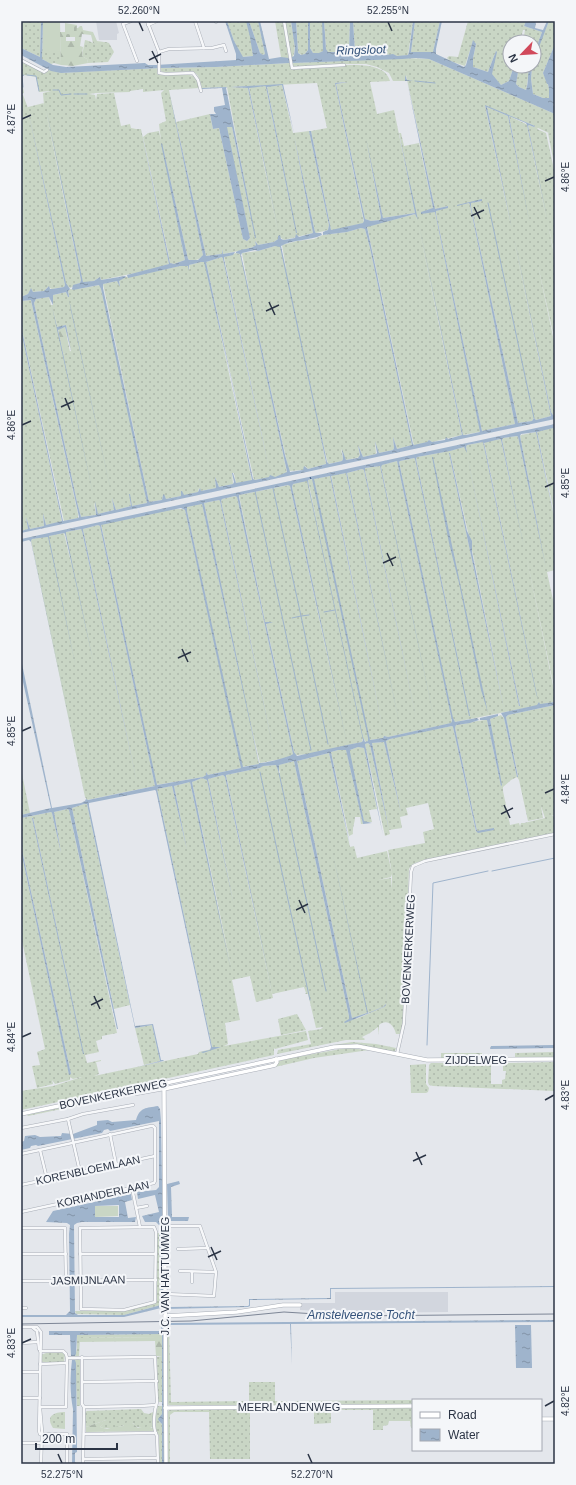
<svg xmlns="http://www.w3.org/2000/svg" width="576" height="1485" viewBox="0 0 576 1485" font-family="Arial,sans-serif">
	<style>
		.built { fill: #d2d6de }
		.grass { fill: url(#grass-dots); fill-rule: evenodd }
		.forest { fill: url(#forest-firs) }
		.cemetery { fill: url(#cemetery-stones) }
		.pitch { fill: #c9d6c5 }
		.water { fill: url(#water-ripples); fill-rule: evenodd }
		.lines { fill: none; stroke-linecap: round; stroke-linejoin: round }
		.stream { stroke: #9fb4cc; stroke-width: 1 }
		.ferry { stroke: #34527a; stroke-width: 1; stroke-dasharray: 5 4; stroke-linecap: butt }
		.street-casing { stroke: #a9aeb7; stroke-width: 3.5 }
		.secondary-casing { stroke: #a9aeb7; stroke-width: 4.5 }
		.street { stroke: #f7f8fa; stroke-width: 2.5 }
		.secondary { stroke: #fff; stroke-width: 3.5 }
		.tram { stroke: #7d8696; stroke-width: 1 }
		.ticks { fill: none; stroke: #2b3445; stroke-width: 1.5 }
		.labels { text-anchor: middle; stroke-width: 4; stroke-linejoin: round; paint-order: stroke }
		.street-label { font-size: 11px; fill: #2b3445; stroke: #f4f6f9 }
		.water-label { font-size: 12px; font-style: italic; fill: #34527a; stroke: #f4f6f9 }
		.neatline { fill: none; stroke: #2b3445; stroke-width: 1.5 }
		.ticks-label { font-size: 10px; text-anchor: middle; fill: #2b3445 }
	</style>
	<defs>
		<pattern id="grass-dots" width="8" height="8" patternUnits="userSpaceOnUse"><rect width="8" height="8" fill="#c9d6c5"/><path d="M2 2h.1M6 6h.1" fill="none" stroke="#adb8ab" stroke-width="1.8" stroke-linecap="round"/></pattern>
		<pattern id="forest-firs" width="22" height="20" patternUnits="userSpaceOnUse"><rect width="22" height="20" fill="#c9d6c5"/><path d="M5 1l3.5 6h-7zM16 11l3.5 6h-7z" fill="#adb8ab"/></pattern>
		<pattern id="cemetery-stones" width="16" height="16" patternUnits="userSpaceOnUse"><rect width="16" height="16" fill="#c9d6c5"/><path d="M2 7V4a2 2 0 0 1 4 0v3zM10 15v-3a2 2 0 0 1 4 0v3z" fill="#adb8ab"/></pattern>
		<pattern id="water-ripples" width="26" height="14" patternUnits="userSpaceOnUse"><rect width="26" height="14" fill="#9fb4cc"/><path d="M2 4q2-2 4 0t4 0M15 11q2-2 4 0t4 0" fill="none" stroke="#8293a7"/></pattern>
	</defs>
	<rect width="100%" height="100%" fill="#e4e7ec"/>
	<g class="built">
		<polygon points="96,21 116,21 119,33 117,34 117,40 99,40"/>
		<polygon points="335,1292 448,1292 448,1312 353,1313 300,1310 300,1303 335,1303"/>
	</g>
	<g class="grass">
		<polygon points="21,21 41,21 40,57 21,48"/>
		<polygon points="43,21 60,21 61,65 54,63 51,64 42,59"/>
		<polygon points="227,21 258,21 265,54 263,55 260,53 249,21 253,56 242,57 234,41"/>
		<polygon points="275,21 283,21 289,61 288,59 281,57"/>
		<path d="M 284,21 L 291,21 C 292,34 299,49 291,60 Z"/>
		<polygon points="296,21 323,21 323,51 319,54 313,53 310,48 309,28 308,50 305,54 302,55 298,53"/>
		<polygon points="324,21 350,21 349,52 327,52 326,49"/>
		<path d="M 353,21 L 413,21 L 408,55 C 400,57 388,56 381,52 L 372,55 L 366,50 L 359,52 L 355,52 Z"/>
		<polygon points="415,21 440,21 433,52 411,52"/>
		<polygon points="468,21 526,21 524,26 542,32 534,54 534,42 523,42 525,30 523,30 520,42 510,42 510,66 514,66 509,81 501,85 491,74 496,51 488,72 473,67 473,58 476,44 473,41 465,66 450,61 447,58 449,56 458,57"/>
		<path d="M 549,21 L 555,21 L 555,44 L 543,73 C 547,82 551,89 549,98 L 543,98 L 533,94 L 531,79 L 532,66 L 534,66 C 534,50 544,35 549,21 Z"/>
		<path d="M 85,40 C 91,41 95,45 102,45 L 104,42 L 106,42 L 109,43 L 114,52 L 108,62 L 88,63 L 87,59 L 82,56 Z"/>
		<path d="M 403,58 L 429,59 L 555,114 L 555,169 L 548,133 L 551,134 L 538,128 L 537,129 L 546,133 L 555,174 L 555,256 L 548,225 L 555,259 L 555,342 L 537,261 L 555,346 L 555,416 L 553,415 L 551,412 L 513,236 L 551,416 L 536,420 L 534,418 L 532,421 L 518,423 L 471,207 L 470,203 L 482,201 L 482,200 L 457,205 L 469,203 L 470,205 L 515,424 L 482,431 L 436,214 L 436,211 L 448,207 L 448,206 L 435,209 L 406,75 L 405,81 L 393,81 L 389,73 L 377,67 L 366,64 L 337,64 L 294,67 L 291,62 L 292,63 ZM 485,106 L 535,126 L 534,127 L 529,125 L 528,126 L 547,222 L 527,125 L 526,124 L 509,116 L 525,199 L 508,116 L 487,107 L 511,226 Z"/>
		<path d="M 21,61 L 44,72 L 48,69 L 64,73 L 76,72 L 159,68 L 157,74 C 167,78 192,70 197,79 C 198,81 198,85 199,88 L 169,90 L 203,255 C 200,260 192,262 188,259 L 162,144 L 185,260 L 174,264 L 170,263 L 168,252 L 143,137 L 148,133 L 159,131 L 161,141 L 159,124 L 166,121 L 161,93 L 164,90 L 143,92 L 143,89 L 130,91 L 130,92 L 96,93 L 89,94 L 95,95 L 96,100 L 97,94 L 114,93 L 121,126 L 130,124 L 131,128 L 136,129 L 141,129 L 169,264 C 147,272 124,275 101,280 L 100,277 L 94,281 L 83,283 L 45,108 L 81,280 L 80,283 C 76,284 73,287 70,288 L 66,285 L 28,110 L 65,285 L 64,287 L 52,289 L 48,287 L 44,291 L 33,292 L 31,289 L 28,294 L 21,297 L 21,95 L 23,95 L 28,108 L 28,107 L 44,103 L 44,106 L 43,93 L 51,91 L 39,92 L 36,77 L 24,75 L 21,77 L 24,93 L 21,94 Z"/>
		<path d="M 290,62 L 292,70 C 302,68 311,68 321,68 C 338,66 384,58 390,81 L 370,82 L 377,114 L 394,110 L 415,213 L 383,218 L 368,150 L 381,217 L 380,220 L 371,221 L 365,219 L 336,84 L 348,82 L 335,83 L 364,223 L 334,230 L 331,230 L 311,131 L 327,128 L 317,83 L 230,87 L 248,88 L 278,233 L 249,87 L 265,86 L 266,87 L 296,233 L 267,86 L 282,85 L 293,133 L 309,131 L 329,225 L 328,230 L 316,233 L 315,232 L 294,136 L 313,233 L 284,240 L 278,236 L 278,239 L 274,242 L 258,245 L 255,241 L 256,245 C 250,250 231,252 223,254 L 222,249 L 222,254 L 206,256 L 176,122 L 210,114 L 213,129 L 219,128 L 243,239 L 247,241 L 250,238 L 226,127 L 232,127 L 255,238 L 227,87 L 202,88 C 200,81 199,74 192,71 L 165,73 L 161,71 L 161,68 L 216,67 L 289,63 Z"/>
		<polygon points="519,66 530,66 526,90 519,87 516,84"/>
		<polygon points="399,133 401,133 404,146 419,143 433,208 433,209 422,212 435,212 480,430 480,432 463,435 418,224 462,435 432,442 429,440 428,442 414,446 367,226 416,214 417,221"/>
		<polygon points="361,228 365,229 370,248 412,445 397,449 393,437 394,448 393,450 379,453 375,442 376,454 363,457 358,445 360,457 346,460 341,449 343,459 342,461 328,464 319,427 326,464 308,469 305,466 304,470 289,471 251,302 287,473 275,477 254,480 206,262 222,257 223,259 270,473 224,257 236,253 240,254 250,296 242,253 258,251 304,464 258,251 275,246 280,246 287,274 282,245 297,241 314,239 323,235 347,232"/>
		<polygon points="201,262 204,262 206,266 252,481 236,483 234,473 232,473 233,484 219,487 215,477 216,488 201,491 199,488 198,492 183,496 182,491 181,496 166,499 164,495 163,495 162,500 149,502 103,284 117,281 120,286 119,280 126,277 180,266 188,266 190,270 189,265"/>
		<path d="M 100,285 L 117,357 L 147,503 L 132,506 L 129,494 L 131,506 L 116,510 L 112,498 L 114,510 L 98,514 L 94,502 L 96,515 L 81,517 L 77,502 L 34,303 L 36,299 L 49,297 L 51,305 L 53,305 L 53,295 L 66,292 L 68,297 L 69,297 L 68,291 L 70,289 L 78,289 ZM 53,307 L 57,327 L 66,325 L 71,351 L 63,354 L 86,463 Z"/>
		<polygon points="31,300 78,514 78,518 64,521 21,326 21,301"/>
		<polygon points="21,331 62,522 46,525 43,513 44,526 30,529 26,517 28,529 21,531"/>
		<polygon points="553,427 554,429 555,427 555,517 537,432"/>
		<path d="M 536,432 L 555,521 L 555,570 L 547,572 L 555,609 L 555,692 L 525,550 L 555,695 L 555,702 L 455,722 L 452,717 L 399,462 L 400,461 L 414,458 L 415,459 L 470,716 L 416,459 L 417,457 L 449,451 L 464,447 L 467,451 L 466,447 L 467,445 L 483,442 L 538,700 L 484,442 L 500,439 L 501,440 L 517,515 L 502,440 L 503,438 L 517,436 L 518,437 L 542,548 L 520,436 L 521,435 ZM 449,453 L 450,453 L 474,559 L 504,709 ZM 467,455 L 520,706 L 519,706 Z"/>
		<path d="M 397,461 L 449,705 L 452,723 L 388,737 L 384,736 L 383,738 L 370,740 L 368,738 L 368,741 L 366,742 L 363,738 L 362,742 C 340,746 318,755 296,755 L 294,752 L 266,623 L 270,622 L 265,622 L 239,495 L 289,485 L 290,486 L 341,718 L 292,487 L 293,484 L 307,480 L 320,538 L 308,480 L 313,479 L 368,735 L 314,481 L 314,479 L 330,476 L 384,734 L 331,475 L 346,473 L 386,659 L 347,473 L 362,469 L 364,470 L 418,727 L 365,471 L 365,468 L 380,466 L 398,544 L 381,467 L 381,465 Z"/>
		<path d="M 235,496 L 237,497 L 293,754 L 291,757 L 260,763 L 249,717 L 259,764 L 242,767 L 241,765 L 241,768 L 208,775 L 206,772 L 206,775 L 203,777 L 156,785 L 101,524 C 115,521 175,505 185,510 L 241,763 L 187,511 L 187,507 L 202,503 L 243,691 L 204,503 L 219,500 L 220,501 L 273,746 L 221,501 L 222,499 Z"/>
		<polygon points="98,525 100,526 155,786 87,800 85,797 31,541 32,539 64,533 72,567 66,534 66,532 81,529 82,531 138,787 83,530 83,529"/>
		<path d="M 555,705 L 555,815 L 551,816 L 555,816 L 555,833 L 440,857 L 415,863 L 411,866 L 409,869 L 404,1003 L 403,1023 L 400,1034 L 396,1034 C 394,1025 387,1018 379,1025 L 379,1035 L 378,1027 L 370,1033 L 362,1037 L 365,1039 L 364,1040 L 346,1040 L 277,1054 L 278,1050 L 311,1044 L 308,1031 L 321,1029 L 323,1027 L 316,1028 L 308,994 L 305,994 L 306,993 L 304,987 L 272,994 L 226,775 L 260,768 L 263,766 L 276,765 L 279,773 L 280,773 L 278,765 L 294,761 L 349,1016 L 349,1019 L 356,1019 L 384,1007 L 386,1005 L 391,895 L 386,1004 L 383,1007 L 369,1013 L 367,1011 L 367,1013 L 352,1018 L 297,761 L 329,753 L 350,847 L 354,846 L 357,858 L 387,851 L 392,874 L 391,877 L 378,880 L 391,878 L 392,889 L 392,874 L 388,850 L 425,843 L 423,832 L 434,829 L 428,803 L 406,808 L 408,815 L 400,817 L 402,828 L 389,830 L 390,834 L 385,836 L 365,744 L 368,743 L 370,745 L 389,830 L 372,743 L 384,742 L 401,813 L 386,741 C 395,735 439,729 452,726 L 453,727 L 476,832 L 477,831 L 455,728 L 456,725 C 467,724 477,720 487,720 L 501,786 L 490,719 L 501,715 L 504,718 L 517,777 L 518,776 L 506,717 L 508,715 ZM 517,777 L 519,780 L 528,821 L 543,818 L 541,806 L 545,818 L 524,823 L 521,823 L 520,826 L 519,823 L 510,825 L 503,791 L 503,787 L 511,780 Z"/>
		<polygon points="358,747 364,748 377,809 369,810 372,822 364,822 362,812 349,752 350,750"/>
		<path d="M 346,749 L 363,824 L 361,824 L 360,817 L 355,817 C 355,823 352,828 353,834 L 349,836 L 331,752 L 338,750 Z"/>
		<polygon points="21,769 30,813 21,815"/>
		<path d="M 223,775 L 225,777 L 273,998 L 256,1002 L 250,976 L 232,980 L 240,1020 L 225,1023 L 228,1044 L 224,1046 L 306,1031 L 308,1040 L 275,1049 L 274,1048 L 274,1055 L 21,1110 L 21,1091 L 53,1086 L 82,1077 L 73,1079 L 70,1077 L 70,1080 L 55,1084 L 52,1080 L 53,1084 L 37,1088 L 32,1066 L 40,1065 L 37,1052 L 45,1049 L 21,936 L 21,851 L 69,1074 L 71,1074 L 21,846 L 21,818 L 51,812 L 52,813 L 61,853 L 54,812 L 67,809 L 69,810 L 117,1033 L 102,1036 L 102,1039 L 96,1041 L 99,1052 L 85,1055 L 87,1063 L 101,1060 L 101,1061 L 96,1062 L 99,1074 L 94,1076 L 198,1054 L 199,1052 L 221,1047 L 212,1047 L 157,789 L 172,786 L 187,850 L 174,786 L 190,782 L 232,971 L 192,782 L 202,778 L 207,780 L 234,904 L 208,779 ZM 32,818 L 33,818 L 84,1054 Z"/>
		<polygon points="84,804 87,804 130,1005 114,1009 72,808"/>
		<polygon points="297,1014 306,1030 281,1035 278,1019"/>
		<polygon points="152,1025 160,1061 144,1065 135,1028"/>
		<polygon points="352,1042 376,1044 396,1048 395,1051 392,1052 361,1045 334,1045"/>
		<polygon points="346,1048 369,1050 314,1058 275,1067 280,1060"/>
		<polygon points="555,1052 555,1057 515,1058 515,1053"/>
		<polygon points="555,1062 555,1091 433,1086 429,1085 428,1082 429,1065 431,1063 491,1063 491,1084 502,1084 502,1080 505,1079 506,1071 503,1071 503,1063"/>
		<polygon points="426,1064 426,1084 429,1088 428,1092 426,1093 411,1093 410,1065"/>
		<polygon points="128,1093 128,1095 28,1116 27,1115"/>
		<polygon points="157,1233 160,1233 161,1305 124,1315 76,1314 75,1311 124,1311 157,1302"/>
		<polygon points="166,1329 169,1329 171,1402 249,1401 249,1382 275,1382 275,1401 287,1401 287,1405 169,1405 167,1404"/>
		<polygon points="156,1334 156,1337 80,1338 79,1356 75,1356 77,1349 77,1335"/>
		<polygon points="62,1352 65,1354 64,1362 63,1363 46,1363 41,1361 41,1355 46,1353"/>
		<polygon points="162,1356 162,1402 158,1402 157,1357"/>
		<polygon points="78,1359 80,1360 80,1406 77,1406 75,1360"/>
		<polygon points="413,1400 413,1404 290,1405 290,1401"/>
		<polygon points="158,1406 162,1406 162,1414 159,1421 162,1424 163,1464 159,1464 159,1436 156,1431 156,1413"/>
		<polygon points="413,1407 413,1428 411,1428 410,1421 389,1421 388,1425 383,1426 383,1430 373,1430 373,1410 331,1410 331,1423 314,1424 314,1411 250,1411 250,1459 210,1459 209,1412 174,1412 170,1415 170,1464 167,1464 167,1412 171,1409"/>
		<path d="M 141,1409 L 144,1413 L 149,1414 L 153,1412 L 154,1427 C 146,1428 137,1430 133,1423 C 124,1425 109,1431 100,1427 L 106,1421 L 106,1420 L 86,1427 L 85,1412 L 87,1411 Z"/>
		<path d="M 65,1412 L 65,1429 L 53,1428 C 45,1416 54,1412 65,1412 Z"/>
	</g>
	<g class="forest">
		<polygon points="80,26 82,26 83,30 93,32 97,41 104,42 103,45 98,45 93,43 91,35 82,34 80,46 83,47 82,56 87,59 88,63 73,66 61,65 60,32 66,32 66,41 75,41 75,28 78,28"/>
		<polygon points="65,327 70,352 63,354 58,329"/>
		<rect x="441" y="1053" width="41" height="5"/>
		<polygon points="156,1334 162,1334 162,1356 156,1356 155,1341 79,1342 79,1338 156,1337"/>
		<polygon points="106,1420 107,1421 100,1427 107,1429 114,1427 123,1426 129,1420 138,1428 146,1427 149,1424 151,1428 154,1427 154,1431 86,1432 86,1427"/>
	</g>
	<polygon class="cemetery" points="65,23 77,25 76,37 65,37"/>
	<g class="pitch">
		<rect x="45" y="21" width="14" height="32"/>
		<polygon points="95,1206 118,1206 118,1216 95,1217"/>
	</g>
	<g class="water">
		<path d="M 41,21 L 43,21 L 42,59 L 53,65 L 66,67 L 145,63 L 148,65 L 156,65 L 236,60 L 236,54 L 225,21 L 227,21 L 234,41 L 243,57 L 253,56 L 250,37 L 246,21 L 249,21 L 260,53 L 263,55 L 265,54 L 258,21 L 260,21 L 269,59 L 281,57 L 289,58 L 289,61 L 291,60 L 292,57 L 294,56 L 295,48 L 291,21 L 296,21 L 298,53 L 301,55 L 305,54 L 308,50 L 308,21 L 310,21 L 310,48 L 313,53 L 319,53 L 323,51 L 322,21 L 324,21 L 326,49 L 328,52 L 349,52 L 350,21 L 353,21 L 355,52 L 359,52 L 366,50 L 374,55 L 372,51 L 374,49 L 377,51 L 376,55 L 384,55 L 381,51 L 384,48 L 387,50 L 386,55 L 393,54 L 397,56 L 408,55 L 409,52 L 413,21 L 415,21 L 411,52 L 433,52 L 440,21 L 442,21 L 436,49 L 436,54 L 464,67 L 466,65 L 473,40 L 476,44 L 473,58 L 473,67 L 488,72 L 496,51 L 497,52 L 492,74 L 501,85 L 509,81 L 514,66 L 519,66 L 516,84 L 519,87 L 526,90 C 529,82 527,74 530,66 L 532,66 L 531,79 L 533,94 L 543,98 L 549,98 L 549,89 L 548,84 L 547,84 L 543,73 L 555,44 L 555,101 L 553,105 L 555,107 L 555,114 L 429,59 L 416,58 L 402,59 L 292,63 L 291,62 L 289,63 L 216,67 L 161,68 L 61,73 L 51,71 L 21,55 L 21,48 L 40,57 Z"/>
		<polygon points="526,21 534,21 536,23 535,28 543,30 547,21 549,21 534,60 534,54 542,32 524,26"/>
		<path d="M 405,75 L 407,80 L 413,81 L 407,81 L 435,209 L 448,206 L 448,208 L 436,211 L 436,214 L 482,431 L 515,424 L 470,205 L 469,203 L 457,206 L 457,205 L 482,199 L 482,201 L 471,203 L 471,207 L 518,423 L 532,421 L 534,418 L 536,420 L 551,416 L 513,232 L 551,412 L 553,415 L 555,416 L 555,419 L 21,533 L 21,531 L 28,529 L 26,517 L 30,529 L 44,526 L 43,513 L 46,525 L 62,521 L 21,331 L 21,326 L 63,521 L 78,518 L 79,517 L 31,300 L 21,301 L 21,297 L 28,294 L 31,288 L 33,292 L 44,291 L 49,286 L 50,289 L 52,289 L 64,287 L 65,285 L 28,110 L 66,283 L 70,289 L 68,291 L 69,297 L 68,297 L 66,292 L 53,295 L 53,305 L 49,297 L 36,299 L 34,303 L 77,502 L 81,517 L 96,515 L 95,501 L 98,514 L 114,510 L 112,498 L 116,510 L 131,506 L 129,494 L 130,494 L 132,506 L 147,503 L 101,289 L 99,285 L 73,290 L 72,289 L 73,285 L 80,283 L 81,280 L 46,108 L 83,282 L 94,281 L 100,277 L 101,280 L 125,276 L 126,277 L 119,281 L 120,287 L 117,281 L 103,284 L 103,288 L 149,502 L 162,500 L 163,495 L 164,494 L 166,499 L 181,496 L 181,491 L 182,491 L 184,495 L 198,492 L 200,488 L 201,491 L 216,488 L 215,477 L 219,487 L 233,484 L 234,482 L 232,473 L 233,473 L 236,483 L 252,480 L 230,374 L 204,262 L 201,262 L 189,265 L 189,271 L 188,266 L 180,266 L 128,278 L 127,275 L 169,264 L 141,129 L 170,263 L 174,264 L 185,260 L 161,144 L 162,143 L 188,259 L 189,260 L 198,260 L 203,255 L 169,91 L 206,256 L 222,254 L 222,249 L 223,254 L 235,252 L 233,255 L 224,257 L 224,259 L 270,473 L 223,259 L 222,257 L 206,262 L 253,479 L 255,480 L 269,477 L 270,475 L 275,477 L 287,472 L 240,254 L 236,253 L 236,252 C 242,248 250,250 256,245 L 255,241 L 258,245 L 274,242 L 278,239 L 278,236 L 280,235 L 281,239 L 284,240 L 295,238 L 296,234 L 299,237 L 313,233 L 294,136 L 315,232 L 316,233 L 321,233 L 322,235 C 309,241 293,239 281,246 L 327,462 L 329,464 L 342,461 L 343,459 L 342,449 L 346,460 L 358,458 L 360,455 L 358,445 L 363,457 L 376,454 L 377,453 L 375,441 L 379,453 L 393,450 L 394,448 L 393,437 L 397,449 L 412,445 L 370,248 L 365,229 L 361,228 L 347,232 L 323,235 L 323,232 L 328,230 L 329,225 L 309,131 L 311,131 L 331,230 L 363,223 L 364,221 L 335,83 L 321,84 L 348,82 L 336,84 L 365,219 L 371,221 L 380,220 L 381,217 L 366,138 L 383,218 L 415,213 L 399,133 L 418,220 L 415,214 L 367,227 L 413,444 L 414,445 L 427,442 L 429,440 L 432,442 L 445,440 L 446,437 L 448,439 L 462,435 L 419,224 L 463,435 L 466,435 L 480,432 L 435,212 L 421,214 L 421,212 L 433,208 L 407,81 L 405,81 ZM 275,246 L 280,247 L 326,462 L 326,464 L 308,469 L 304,466 L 303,470 L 290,472 L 285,455 L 241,255 L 242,253 L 255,250 L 258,251 L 304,464 L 258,251 Z"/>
		<polygon points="283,84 294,133 282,85 267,87 297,233 296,233 266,87 265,86 249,88 279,233 248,88 230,87"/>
		<polygon points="227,87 226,88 256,238 255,238 232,127 227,127 250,238 247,241 243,239 219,128 213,129 210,114 216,114 214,111 214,107 225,105 222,88 202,89 202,88"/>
		<polygon points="485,105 535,126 534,127 529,125 528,126 548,222 527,125 526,123 509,116 530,225 508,116 487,107 512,229"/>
		<polygon points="69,299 112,496 71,311"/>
		<polygon points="52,307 57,327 66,325 71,351 65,327 58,330 94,498"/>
		<path d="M 555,424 L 555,434 L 553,428 L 537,432 L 555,521 L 536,432 L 521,434 L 520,436 L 546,568 L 518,437 L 517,436 L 503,438 L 502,440 L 524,547 L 501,440 L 500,439 L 484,443 L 538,700 L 536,693 L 483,442 L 467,445 L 466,447 L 467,453 L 464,447 L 450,451 L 417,457 L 416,459 L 470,716 L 469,716 L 415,459 L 414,458 L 400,461 L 399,462 L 453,718 L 455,722 L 477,718 L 479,720 L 470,723 L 456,725 L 455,728 L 477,831 L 494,828 L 494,830 L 478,833 L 476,831 L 453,727 L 452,726 L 390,739 L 386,741 L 401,813 L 384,742 L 372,743 L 389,830 L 370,745 L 368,743 L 365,744 L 383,835 L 364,748 L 358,747 L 350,750 L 350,752 L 364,821 L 372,823 L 363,824 L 346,750 L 338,750 L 331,752 L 350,845 L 329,753 L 297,761 L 352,1018 L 367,1013 L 332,850 L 368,1013 L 383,1007 L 386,1004 L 392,895 L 386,1005 L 384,1007 L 345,1023 L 344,1022 L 349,1019 L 349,1016 L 294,761 L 279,765 L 279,773 L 276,765 L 263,766 L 260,768 L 226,775 L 226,776 L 273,995 L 225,777 L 223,775 L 208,779 L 234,906 L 207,780 L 202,778 L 192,782 L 231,971 L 190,782 L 174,786 L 187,850 L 172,786 L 157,789 L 212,1047 L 221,1047 L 203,1053 L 201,1052 L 210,1050 L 211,1047 L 156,791 L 155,790 L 89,803 L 89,806 L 135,1026 L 153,1024 L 161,1060 L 164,1060 L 163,1061 L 138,1067 L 160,1061 L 152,1025 L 135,1028 L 87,804 L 84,804 L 72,808 L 118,1029 L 117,1029 L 69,810 L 67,809 L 54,812 L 61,853 L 52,813 L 51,812 L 21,818 L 21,815 L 51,808 L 21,673 L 21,659 L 52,808 L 81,803 L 85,801 L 86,799 L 88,800 L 155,786 L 100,526 L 98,525 L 83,529 L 83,530 L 138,787 L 82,531 L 81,529 L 66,532 L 66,534 L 94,665 L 65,534 L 64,533 L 49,536 L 49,537 L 76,668 L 48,537 L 47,537 L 32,539 L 31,541 L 86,797 L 31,542 L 29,540 L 21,542 L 21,539 ZM 397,461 L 452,721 L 451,723 L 388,737 L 384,736 L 383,738 L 370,740 L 314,479 L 330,476 L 384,734 L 331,476 L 346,473 L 401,731 L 347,473 L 362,469 L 364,470 L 418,727 L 365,471 L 365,468 L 380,466 L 435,723 L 381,467 L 382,465 ZM 312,479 L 368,738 L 368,741 L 365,742 L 363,737 L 309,487 L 308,480 ZM 307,481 L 363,740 L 362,742 C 340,746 319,751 297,756 L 294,752 L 266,624 L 273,622 L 265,622 L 239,497 L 239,495 L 288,485 L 290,486 L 347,743 L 292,487 L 293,484 ZM 235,496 L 237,497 L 293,754 C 290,757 263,764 259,763 L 204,503 L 219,500 L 220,501 L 275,757 L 221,501 L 222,499 ZM 202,504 L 259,764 L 243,767 L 187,511 L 187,507 ZM 181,508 L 185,510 L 241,768 L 208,775 L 206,772 L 206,775 L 203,777 L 157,785 L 101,525 Z"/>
		<polygon points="449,453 450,453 467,531 472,541 472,552 504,709"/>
		<polygon points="467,455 520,706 519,706"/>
		<polygon points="432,457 433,457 488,713 481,690 459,583 449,543"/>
		<polygon points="539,702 540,704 555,702 555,705 508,715 506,717 518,777 517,777 504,718 501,713 537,705"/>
		<polygon points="498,714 498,716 490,719 502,785 501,786 487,720 480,720 480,718"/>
		<polygon points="32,818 33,818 84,1054 83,1054"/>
		<polygon points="21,846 71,1074 69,1075 21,851"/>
		<polygon points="555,1045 555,1048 490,1049 491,1046"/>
		<path d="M 158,1106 L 160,1109 L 161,1121 L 164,1309 L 161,1308 L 124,1317 L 21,1317 L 21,1315 L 66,1315 L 70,1311 L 69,1234 L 70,1225 L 67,1223 L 46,1222 L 53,1211 L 131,1194 L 132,1200 L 125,1202 L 128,1218 L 136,1217 L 135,1222 L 82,1222 L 77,1223 L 74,1225 L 75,1313 L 78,1315 L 124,1315 L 161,1305 L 159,1225 L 156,1222 L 145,1222 L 142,1216 L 159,1212 L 155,1195 L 138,1199 L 137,1192 L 156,1190 L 159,1187 L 159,1121 L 110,1131 L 108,1129 L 104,1130 L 102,1133 L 38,1146 L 36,1145 L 31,1146 L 30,1148 L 21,1150 L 21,1142 L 24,1141 L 25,1136 L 35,1135 L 40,1137 L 61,1136 L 62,1133 L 73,1134 L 97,1125 L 97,1121 L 108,1120 L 112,1122 L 136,1120 C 140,1107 146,1108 158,1106 ZM 119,1205 L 119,1217 L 95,1217 L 95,1206 Z"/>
		<polygon points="179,1181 180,1184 171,1187 172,1217 189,1217 188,1221 168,1221 167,1184"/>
		<polygon points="555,1286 555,1287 331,1289 331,1299 250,1300 250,1306 248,1307 166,1309 167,1305 169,1307 248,1306 249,1305 249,1299 330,1298 330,1288"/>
		<polygon points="555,1320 555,1322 291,1324 292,1365 290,1324 170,1325 170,1326 167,1325 167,1323"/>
		<polygon points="162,1323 163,1325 164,1464 162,1464 162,1424 159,1421 158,1419 162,1414 162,1334 77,1335 76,1354 75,1356 71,1356 70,1335 49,1335 49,1331 161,1331 161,1324"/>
		<polygon points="515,1325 531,1325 532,1368 516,1368"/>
		<path d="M 72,1360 L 75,1360 L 76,1363 L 77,1452 L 75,1453 L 75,1462 L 77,1464 L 72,1464 L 73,1409 C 70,1393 70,1377 72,1360 Z"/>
	</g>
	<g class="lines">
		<g class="stream">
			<polyline points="27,75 36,76 39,91"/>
			<polyline points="415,81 435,83"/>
			<polyline points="23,87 22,76 24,75"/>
			<polyline points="53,90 59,90 61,95 71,94"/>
			<polyline points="74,94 87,94"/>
			<polyline points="488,203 534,418"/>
			<polyline points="273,488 301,616 309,615"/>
			<polyline points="255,491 311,750"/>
			<polyline points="324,612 335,610"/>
			<polyline points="292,618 301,616 328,744"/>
			<polyline points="260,772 310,1000"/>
			<polyline points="279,773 326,991"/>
			<polyline points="492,871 555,858"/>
			<polyline points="427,1045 433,883 488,871"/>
		</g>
		<polyline class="ferry" points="310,477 311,479"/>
		<g class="street-casing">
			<g id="street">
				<polyline points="131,21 123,24 137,61"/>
				<polyline points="147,21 159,52 159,73 166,74 193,73 198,80 201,91"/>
				<polyline points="195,21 204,48"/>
				<polyline points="216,21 216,22"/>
				<polyline points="284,21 292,68 344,65"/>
				<polyline points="148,25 157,21"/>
				<polyline points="159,52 169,49 212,48 224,45 226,51"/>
				<polyline points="21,60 44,72 47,70"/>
				<polyline points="397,1054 404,1023 411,872 413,866 425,861 555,834"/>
				<polyline points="136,1094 164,1089"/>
				<polyline points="68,1119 80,1172"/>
				<polyline points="21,1128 68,1119 83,1114 133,1105"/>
				<polyline points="110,1134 116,1164"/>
				<polyline points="40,1150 47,1179"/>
				<polyline points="21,1154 151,1126 153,1126 155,1128 155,1181 154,1183 21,1212"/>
				<polyline points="21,1185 155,1156"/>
				<polyline points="132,1188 140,1227"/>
				<polyline points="136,1208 147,1206"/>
				<polyline points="165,1226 200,1226 216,1272 214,1296 165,1294"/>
				<polygon points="154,1227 156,1232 155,1302 124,1310 81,1309 80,1228"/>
				<polyline points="21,1228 65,1228 66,1281"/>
				<polyline points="178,1249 208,1248"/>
				<polyline points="21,1254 66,1254"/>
				<polyline points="80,1254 156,1254"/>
				<polyline points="180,1271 216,1272"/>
				<polyline points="21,1281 156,1280"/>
				<polyline points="192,1282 192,1272"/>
				<polyline points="21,1308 26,1308"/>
				<polyline points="21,1327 37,1327 41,1332 39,1431 40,1434"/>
				<polyline points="33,1328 37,1331 39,1349"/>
				<polyline points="21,1343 38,1342"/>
				<polyline points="82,1357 82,1404 84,1407 83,1464"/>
				<path d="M 67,1358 L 155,1357 L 157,1402 C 154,1411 152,1428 157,1436 L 158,1464"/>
				<polyline points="40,1364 67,1363"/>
				<polyline points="21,1372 40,1372"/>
				<polyline points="82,1382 157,1381"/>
				<polyline points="21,1398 40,1398"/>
				<polyline points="40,1407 66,1407 67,1358 66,1354 63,1351 40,1351"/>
				<polyline points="84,1407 140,1406 156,1405"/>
				<polyline points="40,1408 42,1431 41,1464"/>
				<polyline points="40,1434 67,1434 67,1464"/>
				<polyline points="84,1434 156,1433"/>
				<polyline points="21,1443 41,1443"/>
				<polyline points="83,1459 158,1458"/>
			</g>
		</g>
		<g class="secondary-casing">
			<g id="secondary">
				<polyline points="21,1114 334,1047 357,1046 427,1060 555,1059"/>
				<polyline points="165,1316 237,1312 283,1305 300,1305"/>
				<polyline points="165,1408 413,1406"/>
				<polyline points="541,1419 555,1419"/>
				<polyline points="166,1464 164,1089 271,1066 275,1065 277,1062 276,1059"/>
			</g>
		</g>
		<use href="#street" class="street"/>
		<use href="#secondary" class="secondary"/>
		<polyline class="tram" points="21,1324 191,1321 284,1312 349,1316 555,1314"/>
	</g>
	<path class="ticks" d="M 139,22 L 143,31M 388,22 L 392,31M 152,51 L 158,63M 149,60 L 161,54M 22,119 L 31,115M 545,181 L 554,177M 474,207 L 480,219M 471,216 L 484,210M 269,302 L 275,315M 266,311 L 279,305M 65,398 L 70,410M 61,407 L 74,401M 22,425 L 31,421M 545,487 L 554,483M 387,553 L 393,566M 383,563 L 396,557M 182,649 L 188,662M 178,658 L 191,652M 22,731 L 31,727M 545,793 L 554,789M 504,805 L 510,818M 501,814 L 513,808M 299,900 L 305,913M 296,910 L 308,904M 94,996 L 100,1009M 91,1005 L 103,999M 22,1037 L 31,1033M 545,1100 L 554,1095M 416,1152 L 422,1165M 413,1161 L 426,1155M 211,1247 L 217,1260M 208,1257 L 221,1251M 22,1343 L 31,1339M 545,1406 L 554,1401M 58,1454 L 62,1463M 308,1454 L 312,1463"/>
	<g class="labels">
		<g class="street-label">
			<text transform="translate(408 949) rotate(-87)" y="4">BOVENKERKERWEG</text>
			<text x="476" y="1064">ZIJDELWEG</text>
			<text transform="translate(113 1094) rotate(-12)" y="4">BOVENKERKERWEG</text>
			<text transform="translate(88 1170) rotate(-12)" y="4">KORENBLOEMLAAN</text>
			<text transform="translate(103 1194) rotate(-12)" y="4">KORIANDERLAAN</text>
			<text transform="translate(165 1276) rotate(-90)" y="4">J.C. VAN HATTUMWEG</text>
			<text transform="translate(88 1280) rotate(-1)" y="4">JASMIJNLAAN</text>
			<text x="289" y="1411">MEERLANDENWEG</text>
		</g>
		<g class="water-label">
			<text transform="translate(361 50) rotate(-2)" y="4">Ringsloot</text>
			<text x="361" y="1319">Amstelveense Tocht</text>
		</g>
	</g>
	<rect width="576" height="1485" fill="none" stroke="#f4f6f9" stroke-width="44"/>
	<rect x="412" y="1399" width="130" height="52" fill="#f4f6f9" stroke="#a4a8b1"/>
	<rect x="420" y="1412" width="20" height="6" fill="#ffffff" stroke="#a4a8b1"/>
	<text x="448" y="1419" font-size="12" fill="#2b3445">Road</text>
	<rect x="420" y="1429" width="20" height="12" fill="url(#water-ripples)" stroke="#a4a8b1"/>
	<text x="448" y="1439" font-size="12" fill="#2b3445">Water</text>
	<g transform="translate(522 54) rotate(245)"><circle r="19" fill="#f4f6f9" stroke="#a4a8b1"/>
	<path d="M0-3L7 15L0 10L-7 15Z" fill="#d1495b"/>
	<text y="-6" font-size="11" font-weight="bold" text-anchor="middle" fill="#2b3445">N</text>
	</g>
	<path d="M36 1443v6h81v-6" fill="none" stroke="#2b3445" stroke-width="2"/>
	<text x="42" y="1443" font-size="12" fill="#2b3445" stroke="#f4f6f9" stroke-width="3" paint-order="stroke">200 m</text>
	<rect x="22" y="22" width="532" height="1441" class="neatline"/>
	<g class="ticks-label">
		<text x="139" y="14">52.260°N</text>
		<text x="388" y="14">52.255°N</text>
		<text transform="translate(11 119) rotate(-90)" y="4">4.87°E</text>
		<text transform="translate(565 177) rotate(-90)" y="4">4.86°E</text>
		<text transform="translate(11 425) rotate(-90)" y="4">4.86°E</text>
		<text transform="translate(565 483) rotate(-90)" y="4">4.85°E</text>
		<text transform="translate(11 731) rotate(-90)" y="4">4.85°E</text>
		<text transform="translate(565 789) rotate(-90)" y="4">4.84°E</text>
		<text transform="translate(11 1037) rotate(-90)" y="4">4.84°E</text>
		<text transform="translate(565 1095) rotate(-90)" y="4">4.83°E</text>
		<text transform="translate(11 1343) rotate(-90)" y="4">4.83°E</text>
		<text transform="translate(565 1401) rotate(-90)" y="4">4.82°E</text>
		<text x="62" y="1478">52.275°N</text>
		<text x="312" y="1478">52.270°N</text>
	</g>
</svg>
